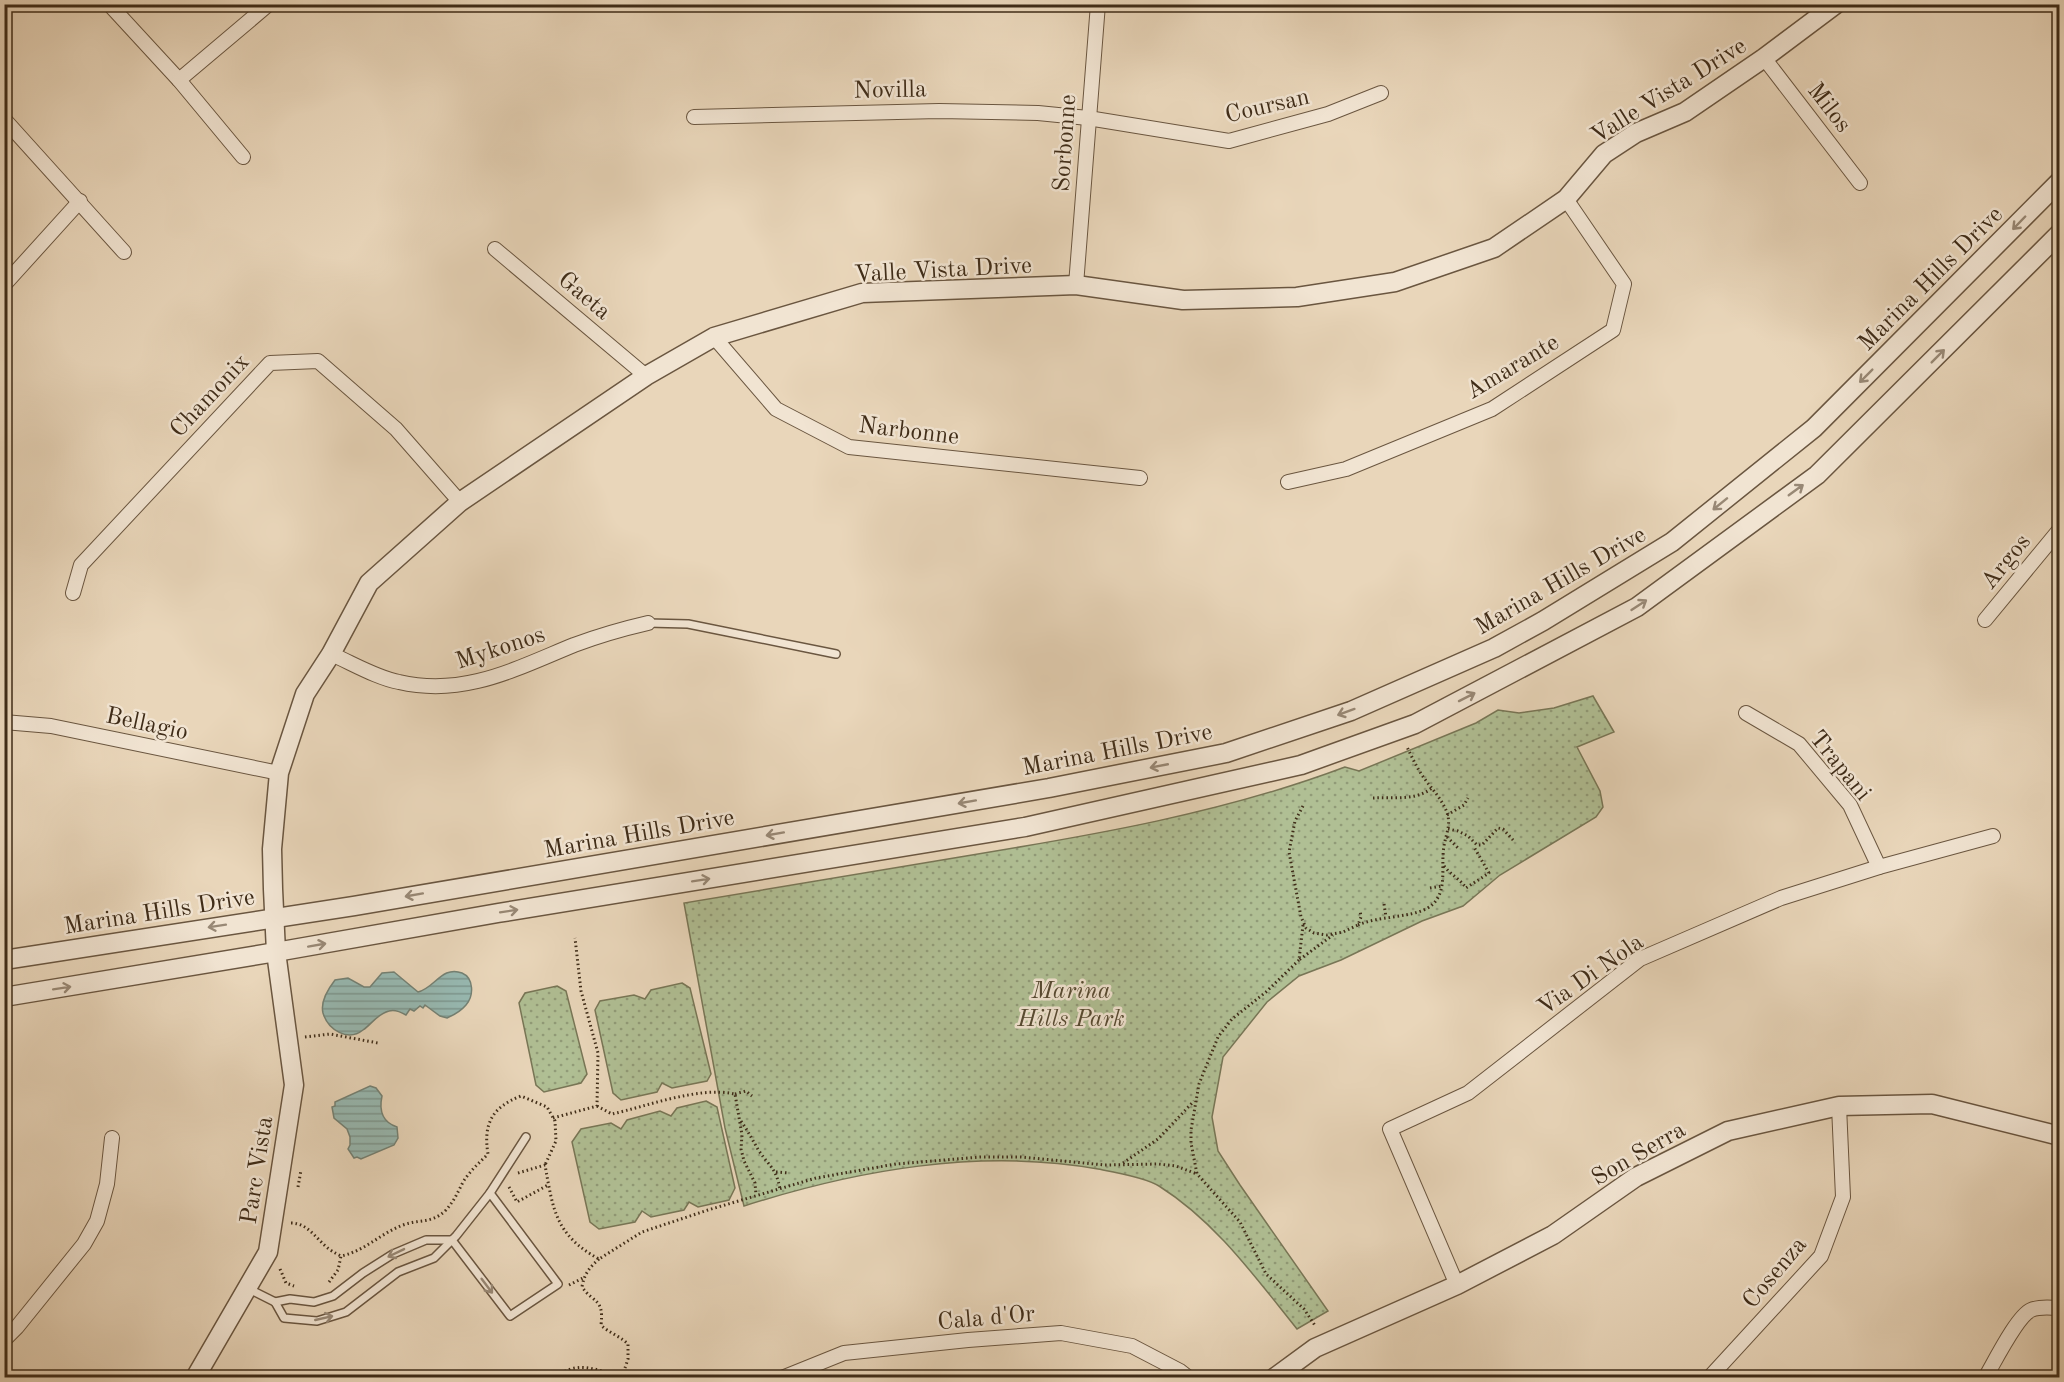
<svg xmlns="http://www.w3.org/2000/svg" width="2064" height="1382" viewBox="0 0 2064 1382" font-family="'Old Standard TT',serif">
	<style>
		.park { fill: url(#park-dots); stroke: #787656; stroke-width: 1.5 }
		.water { fill: url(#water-rules); stroke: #748174; stroke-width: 1.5 }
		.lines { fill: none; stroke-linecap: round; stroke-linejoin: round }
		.service-casing { stroke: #6a5640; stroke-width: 10 }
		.minor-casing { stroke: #6a5640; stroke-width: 16 }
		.tertiary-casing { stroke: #6a5640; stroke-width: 21 }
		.path { stroke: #3f2c18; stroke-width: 3; stroke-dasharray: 1.5 3; stroke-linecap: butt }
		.service { stroke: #f1e4d2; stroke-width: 7 }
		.minor { stroke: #f1e4d2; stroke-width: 14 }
		.tertiary { stroke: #f1e4d2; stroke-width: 18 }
		.oneway { stroke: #988875 }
		.labels { text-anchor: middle; stroke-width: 5; stroke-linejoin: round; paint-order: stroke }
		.street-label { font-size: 24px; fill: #3f2c18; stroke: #f1e4d2 }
		.park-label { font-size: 24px; font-style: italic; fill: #564931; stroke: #f1e4d2 }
	</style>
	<defs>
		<pattern id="park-dots" width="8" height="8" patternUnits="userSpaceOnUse" patternTransform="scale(1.5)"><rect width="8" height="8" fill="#b0bf94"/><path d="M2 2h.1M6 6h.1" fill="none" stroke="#919b78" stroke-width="1.8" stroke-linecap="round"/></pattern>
		<pattern id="water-rules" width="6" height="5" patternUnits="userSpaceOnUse" patternTransform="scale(1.5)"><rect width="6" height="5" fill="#97b9b2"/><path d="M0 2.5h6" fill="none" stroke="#7d9790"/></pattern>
	</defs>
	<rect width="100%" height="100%" fill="#e9d6ba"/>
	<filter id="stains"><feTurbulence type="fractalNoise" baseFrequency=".00333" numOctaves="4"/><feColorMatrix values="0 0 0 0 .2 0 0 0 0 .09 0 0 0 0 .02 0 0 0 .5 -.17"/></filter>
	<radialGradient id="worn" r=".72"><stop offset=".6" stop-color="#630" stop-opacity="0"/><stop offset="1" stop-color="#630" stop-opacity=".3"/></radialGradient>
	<g class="park">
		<path d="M 1593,696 L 1614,732 L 1577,747 L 1600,791 L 1603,807 L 1596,817 L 1500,875 L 1463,906 L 1422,921 L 1341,960 L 1299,976 L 1267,1002 L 1223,1057 L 1212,1117 L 1218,1151 L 1240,1185 L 1328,1311 L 1297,1329 C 1255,1277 1216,1222 1159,1186 C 1145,1177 1114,1172 1098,1169 C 979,1148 857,1170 744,1206 L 725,1128 L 684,903 C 778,888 872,872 966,856 C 1094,835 1223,813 1345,767 L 1359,771 L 1476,723 L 1498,710 L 1519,713 L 1554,708 Z"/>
		<polygon points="682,983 690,988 711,1074 707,1081 672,1088 662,1083 657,1092 621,1100 613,1093 595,1010 600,1001 634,995 645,999 651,990"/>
		<polygon points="557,986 566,991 587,1074 581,1083 544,1092 536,1085 519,1003 525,993"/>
		<polygon points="706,1101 717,1107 735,1188 729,1200 698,1207 689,1202 684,1210 651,1217 642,1211 635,1222 599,1229 590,1222 572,1142 581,1129 611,1123 621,1129 627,1120 660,1111 671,1116 677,1108"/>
	</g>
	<g class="water">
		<path d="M 394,972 L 418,992 C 434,989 442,965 462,973 C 474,978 474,996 466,1005 C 461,1011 454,1015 447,1018 L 440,1016 L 425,1005 L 423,1008 L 420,1006 L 414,1011 L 410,1009 L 406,1015 C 401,1012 395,1009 389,1011 C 377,1014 372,1024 363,1030 C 348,1042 328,1030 323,1013 C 320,1001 328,989 335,980 L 348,978 L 364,987 L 370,987 L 382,973 Z"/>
		<path d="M 370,1086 L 376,1088 L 382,1096 C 379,1110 382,1122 397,1127 L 398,1138 L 394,1145 L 361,1159 L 357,1157 L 354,1158 L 348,1149 L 350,1145 L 350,1137 L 347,1129 L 334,1118 L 332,1107 L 335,1106 L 335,1102 Z"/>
	</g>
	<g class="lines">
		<g class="service-casing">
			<g id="service">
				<polyline points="648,623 688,624 836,654"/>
				<polyline points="452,1240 510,1316 558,1284 490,1193"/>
				<polyline points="249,1289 275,1302 284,1318 317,1321 346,1312 398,1272 434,1258 456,1236 490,1193 526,1137"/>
				<polyline points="275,1302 290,1299 314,1302 333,1296 363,1273 393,1254 426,1240 452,1240"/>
			</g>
		</g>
		<g class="minor-casing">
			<g id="minor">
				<polyline points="109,4 179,80 243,157"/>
				<polyline points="1764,58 1860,183"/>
				<polyline points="179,80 269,4"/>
				<polyline points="694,117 939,111 1038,113 1088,118 1229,141 1328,114 1381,93"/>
				<polyline points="4,119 124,252"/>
				<polyline points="495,249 646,376"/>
				<polyline points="4,285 80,201"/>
				<polyline points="1076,285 1098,4"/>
				<polyline points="714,337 776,409 849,447 1140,478"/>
				<polyline points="1288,482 1346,469 1492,409 1613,330 1624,284 1566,199"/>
				<polyline points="73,593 81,565 270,363 318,361 396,429 460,502"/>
				<polyline points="1985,620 2060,529"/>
				<path d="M 331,654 C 352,663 377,678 399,682 C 464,697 515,669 574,645 C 598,636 622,629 648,623"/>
				<polyline points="1746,713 1799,744 1850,805 1879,867"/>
				<polyline points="4,722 51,726 279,773"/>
				<polyline points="1457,1285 1390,1129 1468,1093 1640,959 1781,898 1879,867 1993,836"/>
				<polyline points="4,1340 17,1327 84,1244 97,1221 107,1184 112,1138"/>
				<polyline points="782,1378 844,1353 968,1340 1061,1333 1132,1346 1180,1371 1189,1378"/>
				<polyline points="1709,1378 1821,1256 1843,1197 1839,1106"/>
				<path d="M 1985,1378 C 1994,1363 2017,1316 2031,1310 C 2040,1306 2050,1308 2060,1308"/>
			</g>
		</g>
		<g class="tertiary-casing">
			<g id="tertiary">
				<polyline points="4,960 354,906 1049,788 1226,753 1351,711 1494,648 1543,621 1672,542 1814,428 2060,181"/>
				<polyline points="4,997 276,952 498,913 1025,827 1301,765 1415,724 1637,607 1817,475 2060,233"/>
				<polyline points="195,1378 268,1252 294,1085 276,952 273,889 272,849 279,773 305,694 331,654 369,583 460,502 646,376 714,337 862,293 1076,285 1183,300 1297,297 1395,282 1494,248 1566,199 1604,154 1636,133 1685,112 1764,58 1836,4"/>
				<polyline points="1274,1378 1315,1348 1457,1285 1553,1235 1636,1177 1728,1131 1839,1106 1932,1104 2060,1136"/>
			</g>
		</g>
		<g class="path">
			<path d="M 1373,798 C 1392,797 1416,801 1432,788"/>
			<polyline points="1303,806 1295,821 1289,852 1301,917 1306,928 1314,933 1327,935 1343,932 1358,925 1361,917 1360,910"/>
			<polyline points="1447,815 1464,805 1468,798"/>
			<polyline points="1448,829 1458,831 1468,836 1477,845 1482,845 1498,828 1503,829 1514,841"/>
			<polyline points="1447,837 1458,848"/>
			<path d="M 1444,866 C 1451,875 1460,879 1466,888 L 1489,873 L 1474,847"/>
			<polyline points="1430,888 1442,886"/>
			<polyline points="1384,904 1386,917"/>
			<polyline points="1303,925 1299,960 1333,935"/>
			<path d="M 1358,925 C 1379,916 1407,918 1426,909 C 1450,896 1440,868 1444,846 C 1446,833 1452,824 1446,810 C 1440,796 1428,785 1420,772 C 1415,764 1411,755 1407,747"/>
			<polyline points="1299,960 1266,992 1232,1019 1218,1037 1199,1084 1191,1130 1191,1143 1197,1174 1240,1222 1266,1274 1304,1309 1316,1327"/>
			<polyline points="305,1037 330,1034 378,1043"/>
			<polyline points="735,1094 746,1091 752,1096"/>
			<path d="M 597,1106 L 612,1114 C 648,1106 699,1086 735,1094 L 742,1135 L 741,1149 L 744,1161 L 755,1183 L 756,1195"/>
			<polyline points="553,1118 597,1106 598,1053 581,991 575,938"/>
			<path d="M 741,1121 C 748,1131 753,1141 759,1151 C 770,1167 776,1168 780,1189"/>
			<polyline points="1123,1163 1158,1139 1194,1101"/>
			<polyline points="776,1172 789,1173"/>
			<path d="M 518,1173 L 545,1165 C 553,1209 555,1235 599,1259 L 642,1232 L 708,1210 L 816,1178 L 896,1164 L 980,1157 L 1021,1157 L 1105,1165 L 1158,1164 L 1176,1166 L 1197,1174"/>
			<polyline points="298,1187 301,1170"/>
			<polyline points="509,1187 517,1202 548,1185"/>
			<path d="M 291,1223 C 308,1223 316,1239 329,1249 C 333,1252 337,1254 341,1256"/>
			<path d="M 599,1259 C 590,1267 584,1274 582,1287 C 594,1304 604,1298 601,1325 C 609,1333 620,1336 628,1344 L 628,1359 L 623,1374 L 626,1378"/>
			<polyline points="280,1269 286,1283 294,1286"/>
			<path d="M 329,1282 L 338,1270 L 341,1256 C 365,1251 381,1233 403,1225 C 419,1219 432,1224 446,1210 C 454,1201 458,1192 463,1182 C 470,1171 479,1163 488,1154 C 483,1124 492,1107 521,1096 L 547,1107 L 555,1121 L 556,1141 L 545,1165"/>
			<polyline points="569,1285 583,1278"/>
			<path d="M 553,1378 C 560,1374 568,1369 575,1368 C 592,1365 607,1375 623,1374"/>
		</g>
		<use href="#service" class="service"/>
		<use href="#minor" class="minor"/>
		<use href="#tertiary" class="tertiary"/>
	</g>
	<defs><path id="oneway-shaft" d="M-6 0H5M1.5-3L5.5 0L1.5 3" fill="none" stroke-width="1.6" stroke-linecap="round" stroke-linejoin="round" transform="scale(1.5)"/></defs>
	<g class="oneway">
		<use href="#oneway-shaft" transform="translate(2019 223) rotate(134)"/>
		<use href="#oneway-shaft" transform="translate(1938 356) rotate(-45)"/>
		<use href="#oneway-shaft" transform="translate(1866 376) rotate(135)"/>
		<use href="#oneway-shaft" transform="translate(1796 490) rotate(-36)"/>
		<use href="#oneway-shaft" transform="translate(1720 504) rotate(141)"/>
		<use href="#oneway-shaft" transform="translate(1639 605) rotate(-33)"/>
		<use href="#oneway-shaft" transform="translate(1467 697) rotate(-27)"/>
		<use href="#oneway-shaft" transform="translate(1346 712) rotate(160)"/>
		<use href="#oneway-shaft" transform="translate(1159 766) rotate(169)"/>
		<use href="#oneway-shaft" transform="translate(967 802) rotate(170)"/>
		<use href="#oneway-shaft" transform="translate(775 834) rotate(170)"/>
		<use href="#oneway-shaft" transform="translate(701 880) rotate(-9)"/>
		<use href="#oneway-shaft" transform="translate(414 895) rotate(170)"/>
		<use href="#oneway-shaft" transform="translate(509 911) rotate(-9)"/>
		<use href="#oneway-shaft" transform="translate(217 926) rotate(171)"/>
		<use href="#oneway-shaft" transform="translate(317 945) rotate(-10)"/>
		<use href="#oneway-shaft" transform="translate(62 988) rotate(-9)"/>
		<use href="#oneway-shaft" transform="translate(396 1253) rotate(154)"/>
		<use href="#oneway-shaft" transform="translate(487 1286) rotate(53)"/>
		<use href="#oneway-shaft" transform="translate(324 1318) rotate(-13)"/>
	</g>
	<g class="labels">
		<g class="street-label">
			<text transform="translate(890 89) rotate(-1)" y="8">Novilla</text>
			<text transform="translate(1668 90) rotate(-32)" y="8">Valle Vista Drive</text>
			<text transform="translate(1267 105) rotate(-13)" y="8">Coursan</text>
			<text transform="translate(1830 107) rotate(52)" y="8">Milos</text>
			<text transform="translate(1064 143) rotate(-86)" y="8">Sorbonne</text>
			<text transform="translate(943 269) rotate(-3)" y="8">Valle Vista Drive</text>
			<text transform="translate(1930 278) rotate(-45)" y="8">Marina Hills Drive</text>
			<text transform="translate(585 295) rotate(40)" y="8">Gaeta</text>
			<text transform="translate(1512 366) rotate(-31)" y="8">Amarante</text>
			<text transform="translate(209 395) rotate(-47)" y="8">Chamonix</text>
			<text transform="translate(909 430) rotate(7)" y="8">Narbonne</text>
			<text transform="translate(2005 561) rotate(-51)" y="8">Argos</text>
			<text transform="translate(1560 580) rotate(-30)" y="8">Marina Hills Drive</text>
			<text transform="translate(500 647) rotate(-18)" y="8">Mykonos</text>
			<text transform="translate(147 723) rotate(12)" y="8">Bellagio</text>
			<text transform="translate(1117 749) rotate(-11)" y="8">Marina Hills Drive</text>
			<text transform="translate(1841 765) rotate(51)" y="8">Trapani</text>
			<text transform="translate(639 833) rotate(-10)" y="8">Marina Hills Drive</text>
			<text transform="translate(159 911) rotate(-9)" y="8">Marina Hills Drive</text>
			<text transform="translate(1590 974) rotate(-35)" y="8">Via Di Nola</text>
			<text transform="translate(1638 1153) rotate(-30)" y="8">Son Serra</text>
			<text transform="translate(256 1170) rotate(-81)" y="8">Parc Vista</text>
			<text transform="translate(1774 1272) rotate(-50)" y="8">Cosenza</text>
			<text transform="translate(986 1317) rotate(-5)" y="8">Cala d'Or</text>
		</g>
		<g class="park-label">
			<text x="1071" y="998">Marina<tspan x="1071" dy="28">Hills Park</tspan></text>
		</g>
	</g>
	<rect width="2064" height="1382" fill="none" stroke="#e9d6ba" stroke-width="24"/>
	<rect x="6" y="6" width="2052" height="1370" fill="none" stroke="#3f2c18" stroke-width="3"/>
	<rect x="12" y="12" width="2040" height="1358" fill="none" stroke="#3f2c18" stroke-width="1.5"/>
	<rect width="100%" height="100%" filter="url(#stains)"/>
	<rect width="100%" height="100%" fill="url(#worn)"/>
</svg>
